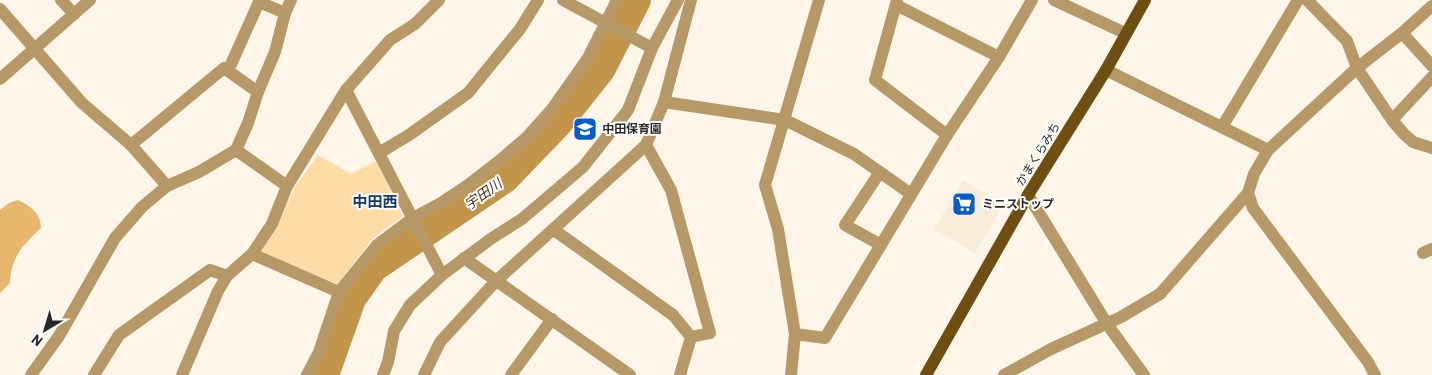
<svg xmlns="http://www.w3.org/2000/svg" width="1432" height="375" viewBox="0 0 1432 375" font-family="Barlow,'Noto Sans JP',sans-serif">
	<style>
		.built { fill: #f9ecd8 }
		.green { fill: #ffdba5 }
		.forest { fill: #e6b76d }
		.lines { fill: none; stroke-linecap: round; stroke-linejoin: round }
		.river { stroke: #c3954b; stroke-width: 28 }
		.minor { stroke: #b79867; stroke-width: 12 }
		.major { stroke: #6e4e11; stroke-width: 12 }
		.labels { text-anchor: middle; stroke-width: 4; stroke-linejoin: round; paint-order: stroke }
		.poi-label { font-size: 12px; font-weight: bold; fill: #2b2823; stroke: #fff; text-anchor: start }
		.street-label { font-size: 12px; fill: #2b2823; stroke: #fff }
		.water-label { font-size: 14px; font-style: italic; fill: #4f3b1b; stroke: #fff }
		.quarter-label { font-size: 15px; font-weight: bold; fill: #14386c; stroke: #fff }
	</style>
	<rect width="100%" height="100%" fill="#fff6e9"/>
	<polygon class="built" points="963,180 1004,204 975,253 934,229"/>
	<polygon class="green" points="318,155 351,174 376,161 403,216 373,238 337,284 261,252 277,228 295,187"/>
	<path class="forest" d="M 18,200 C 30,206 41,213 41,228 C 23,245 11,257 10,283 L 0,293 L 0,210 L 9,203 Z"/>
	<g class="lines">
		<polyline class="river" points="325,375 352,299 374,268 505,179 558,124 601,70 637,0"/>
		<g class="minor">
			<polyline points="61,0 74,14"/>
			<polyline points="563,0 652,48"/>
			<polyline points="897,0 875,80 947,135"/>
			<polyline points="1054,0 1125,33"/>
			<polyline points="1307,0 1347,41 1357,68 1392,120 1404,134 1413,142 1432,148"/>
			<polyline points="896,5 999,57"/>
			<polyline points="0,9 82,103 131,145 167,186"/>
			<polyline points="1402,33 1432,66"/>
			<polyline points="1106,70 1268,150"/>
			<polyline points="228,71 259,2 285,13"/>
			<polyline points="0,79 90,0"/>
			<polyline points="346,90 442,275"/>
			<polyline points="664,102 785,120 854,154 911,194"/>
			<polyline points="1392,120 1432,77"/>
			<polyline points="1222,127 1298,0"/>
			<polyline points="131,145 224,68 258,92"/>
			<polyline points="646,145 671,190 710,333 691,337"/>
			<polyline points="236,150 287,186"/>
			<polyline points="379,153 409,135 468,93 520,29 538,0"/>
			<polyline points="880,172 845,225 881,245"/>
			<polyline points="1248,193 1253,208 1368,362 1375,375"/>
			<polyline points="1028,195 1107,324 1144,375"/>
			<polyline points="554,230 673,315 691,337 680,375"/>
			<polyline points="1423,253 1432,249"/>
			<polyline points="252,254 339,292"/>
			<polyline points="464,258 630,375"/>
			<polyline points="795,334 825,338 947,135 999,57 1032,0"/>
			<polyline points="31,375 59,336 115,238 142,207 167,186 199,172 236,150 248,123 258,92 275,52 285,13 291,0"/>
			<polyline points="94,375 119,335 210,270 227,276"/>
			<polyline points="182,375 218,291 227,276 252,254 272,224 287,186 346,90 390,40 415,24 439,0"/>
			<polyline points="307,375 319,352 339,292 377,245 413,218 441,203 468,185 499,161 527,137 552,109 588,58 617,0"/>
			<polyline points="383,375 388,362 394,331 410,305 442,275 492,238 522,219 583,167 628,110 652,48 678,0"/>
			<polyline points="424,375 440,342 496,281 646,145 664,102 691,0"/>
			<polyline points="511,375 552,319"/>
			<polyline points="791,375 795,334 778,229 765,185 819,0"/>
			<polyline points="1004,375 1051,349 1121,317 1160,294 1248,193 1254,174 1268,150 1357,68 1402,33 1432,6"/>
		</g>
		<polyline class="major" points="926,375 1028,195 1106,70 1145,0"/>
	</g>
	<defs>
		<g id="school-square" transform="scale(1.25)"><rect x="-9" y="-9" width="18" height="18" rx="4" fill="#075dc7" stroke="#fff"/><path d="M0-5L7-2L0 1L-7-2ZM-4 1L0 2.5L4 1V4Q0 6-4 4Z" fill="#fff"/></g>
		<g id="supermarket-square" transform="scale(1.25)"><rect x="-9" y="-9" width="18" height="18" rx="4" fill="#075dc7" stroke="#fff"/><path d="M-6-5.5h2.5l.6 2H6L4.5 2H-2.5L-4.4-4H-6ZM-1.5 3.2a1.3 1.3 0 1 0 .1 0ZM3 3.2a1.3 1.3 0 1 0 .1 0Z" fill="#fff"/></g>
	</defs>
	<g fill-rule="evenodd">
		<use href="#school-square" x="585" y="129"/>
		<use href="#supermarket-square" x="964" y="204"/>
	</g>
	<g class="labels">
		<g class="poi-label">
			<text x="602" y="133">中田保育園</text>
			<text x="982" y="208">ミニストップ</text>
		</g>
		<g class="street-label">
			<text transform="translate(1038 154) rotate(-58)" y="4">かまくらみち</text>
		</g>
		<g class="water-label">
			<text transform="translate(483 194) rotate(-35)" y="5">宇田川</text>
		</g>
		<g class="quarter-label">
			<text x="375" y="207">中田西</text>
		</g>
	</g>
	<g transform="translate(45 330) rotate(218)" stroke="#ffffff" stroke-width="4" paint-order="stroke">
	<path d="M0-4L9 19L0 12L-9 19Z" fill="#2b2823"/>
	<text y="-8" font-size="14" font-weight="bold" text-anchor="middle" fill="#2b2823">N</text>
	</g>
</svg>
